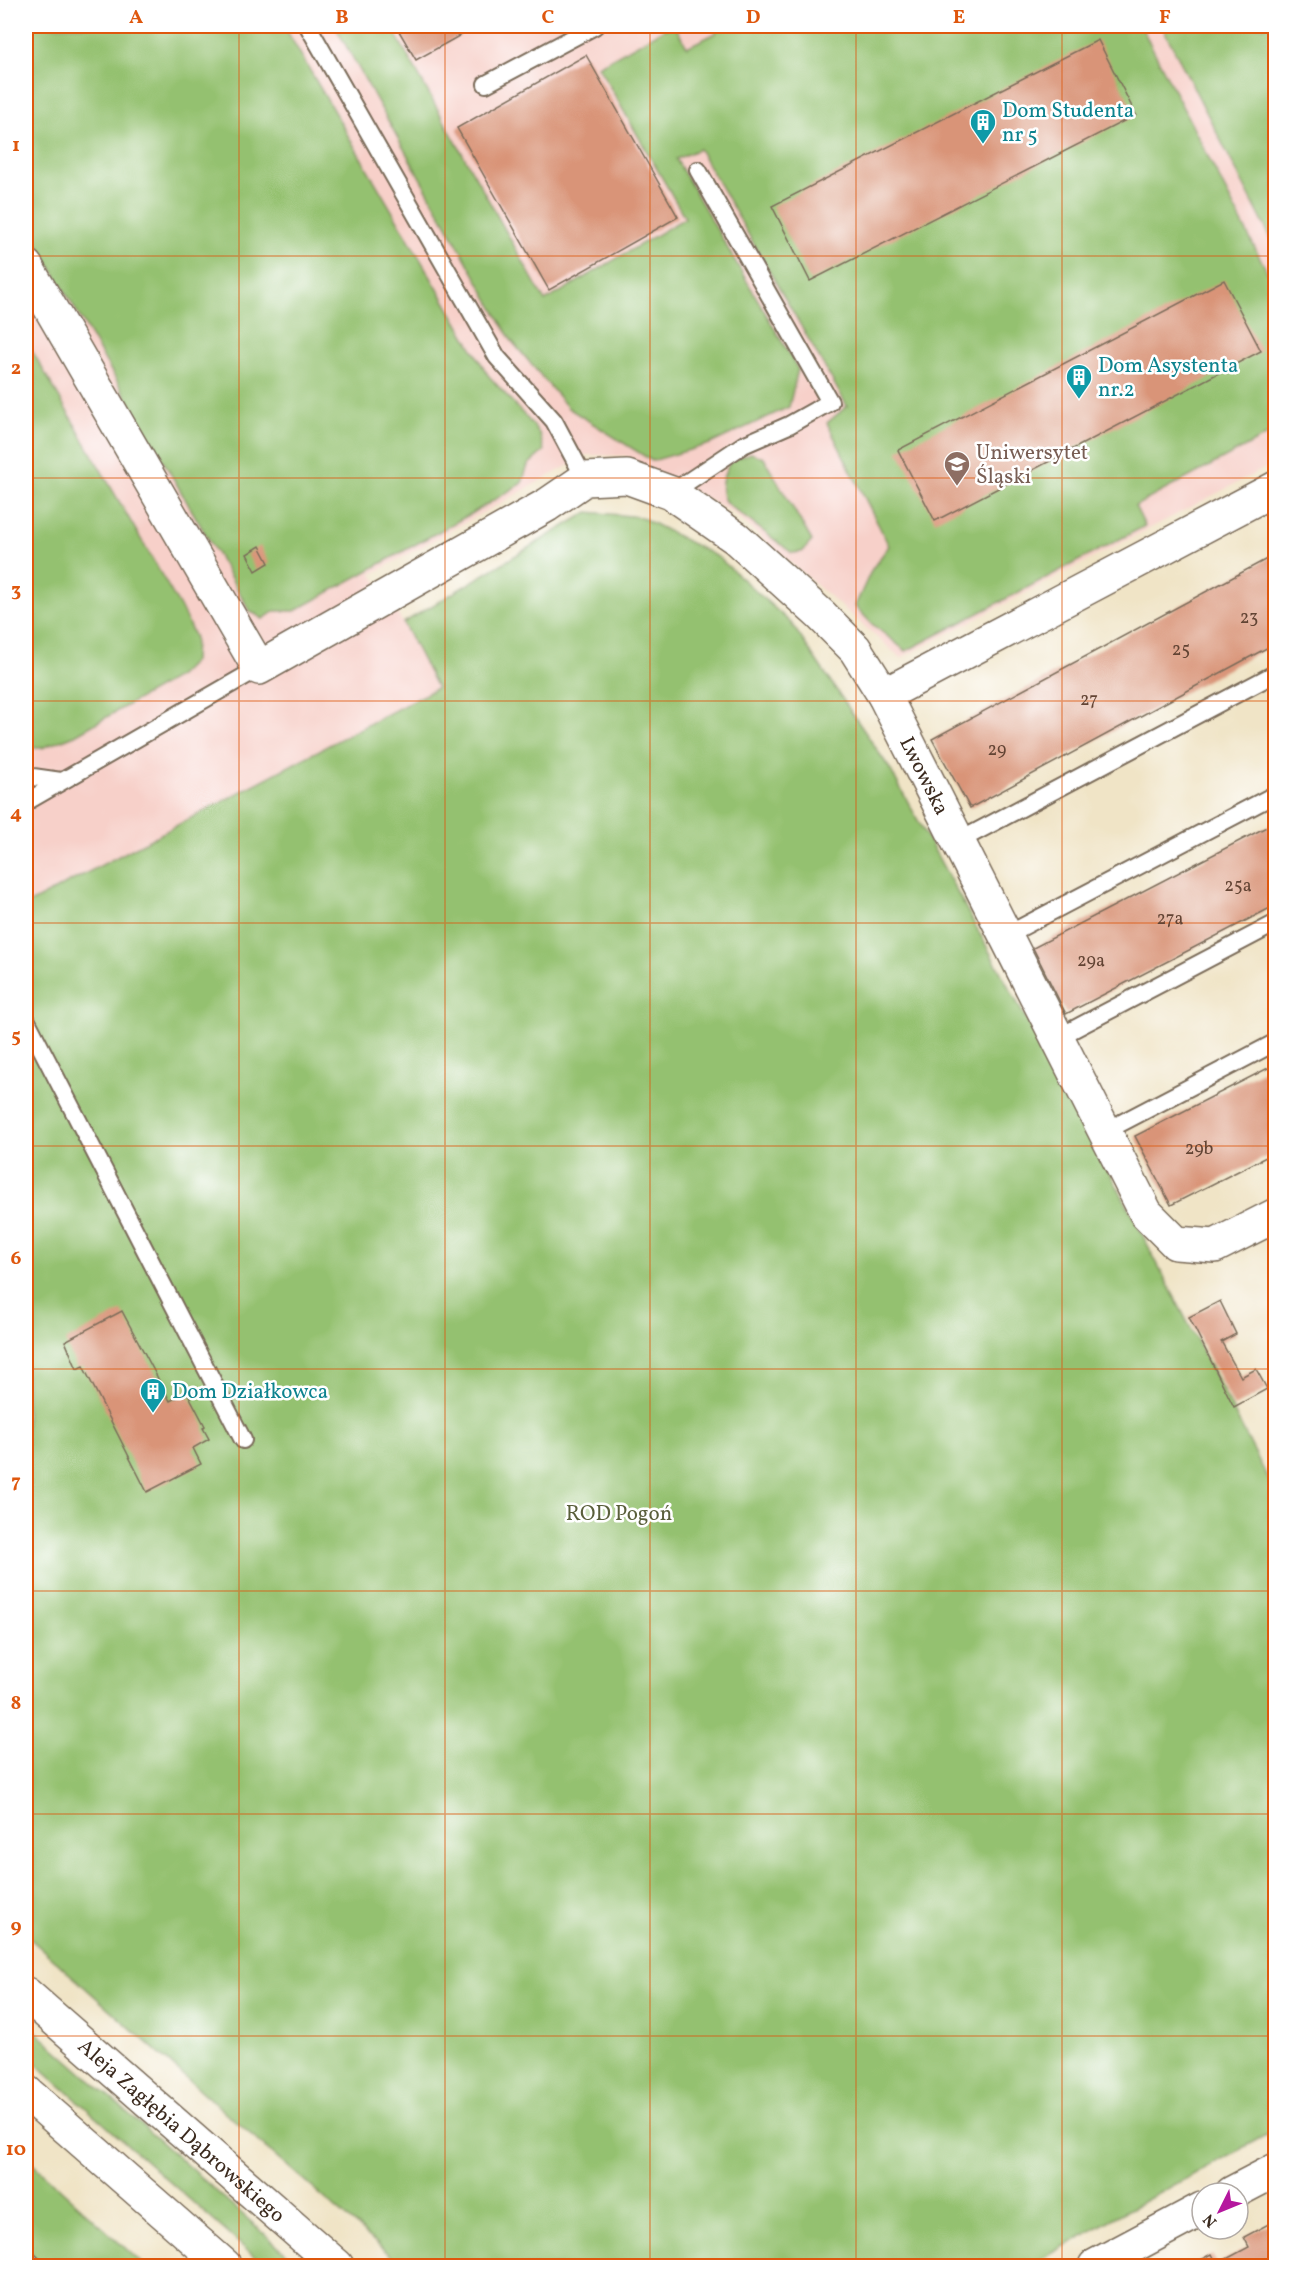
<svg xmlns="http://www.w3.org/2000/svg" width="1301" height="2292" viewBox="0 0 1301 2292" font-family="Vollkorn,serif">
	<style>
		.built { fill: #f7d0c9 }
		.green { fill: #94c170; stroke: #687647; stroke-width: 1.5 }
		.building { fill: #d99478 }
		.lines { fill: none; stroke-linecap: round; stroke-linejoin: round }
		.service-casing { stroke: #7a6b59; stroke-width: 20 }
		.minor-casing { stroke: #7a6b59; stroke-width: 36 }
		.primary-casing { stroke: #7a6b59; stroke-width: 36 }
		.service { stroke: #fff; stroke-width: 16 }
		.minor { stroke: #fff; stroke-width: 33 }
		.primary { stroke: #fff; stroke-width: 33 }
		.grid { fill: none; stroke: #df570d; stroke-width: 1.5; stroke-opacity: 0.55 }
		.labels { text-anchor: middle; stroke-width: 5; stroke-linejoin: round; paint-order: stroke }
		.number-label { font-size: 18px; fill: #624434 }
		.culture-label { font-size: 21px; fill: #0d838f; stroke: #fff; text-anchor: start }
		.education-label { font-size: 21px; fill: #785e54; stroke: #fff; text-anchor: start }
		.street-label { font-size: 21px; fill: #3b2a1e; stroke: #fff }
		.park-label { font-size: 21px; fill: #5a5f3b; stroke: #fff }
		.neatline { fill: none; stroke: #df570d; stroke-width: 2 }
		.grid-label { font-size: 20px; text-anchor: middle; font-weight: bold; fill: #df570d }
	</style>
	<rect width="100%" height="100%" fill="#fff"/>
	<filter id="ink" filterUnits="userSpaceOnUse"><feTurbulence type="fractalNoise" baseFrequency=".0167" numOctaves="2"/><feDisplacementMap in="SourceGraphic" scale="12" xChannelSelector="R" yChannelSelector="G"/><feConvolveMatrix kernelMatrix="1 2 1 2 8 2 1 2 1" color-interpolation-filters="sRGB"/></filter>
	<filter id="wash" filterUnits="userSpaceOnUse"><feTurbulence type="fractalNoise" baseFrequency=".008" numOctaves="4" result="noise"/><feDisplacementMap in="SourceGraphic" scale="24" xChannelSelector="R" yChannelSelector="G"/><feGaussianBlur stdDeviation="1.35" result="paint"/><feColorMatrix in="noise" values="0 0 0 0 0 0 0 0 0 0 0 0 0 0 0 0 0 1.4 0 .05"/><feComposite in="paint" operator="in"/></filter>
	<g filter="url(#wash)">
		<rect width="100%" height="100%" fill="#f0e4c6"/>
		<polygon class="built" points="26,26 1275,26 1275,463 901,658 732,512 625,456 587,455 372,574 403,623 437,688 26,905"/>
		<g class="green">
			<polygon points="26,26 284,26 488,375 534,426 540,435 544,451 528,465 522,483 476,511 295,611 275,611 263,619 250,611 26,224"/>
			<polygon points="335,26 391,26 545,301 685,218 598,66 670,26 675,26 687,47 716,33 716,26 1141,26 1275,287 1275,431 1135,506 1145,526 906,651 872,624 855,606 872,569 889,546 827,423 847,406 699,149 676,159 798,369 789,407 710,444 652,461 568,408 511,340"/>
			<polygon points="1162,26 1275,26 1275,246"/>
			<polygon points="26,340 183,612 195,638 194,661 179,676 75,735 42,748 26,748"/>
			<path d="M 751,453 L 764,458 L 812,541 L 802,552 L 792,553 L 726,503 C 717,488 723,475 731,460 Z"/>
			<polygon points="588,512 641,517 718,557 791,623 890,769 1123,1197 1275,1492 1275,2130 1119,2215 1030,2266 403,2266 211,2100 26,1935 26,905 437,688 403,623"/>
			<polygon points="26,2023 301,2266 265,2266 26,2055"/>
			<polygon points="26,2158 145,2266 26,2266"/>
		</g>
		<g id="blocks">
			<g class="building">
				<polygon points="396,26 477,26 416,60"/>
				<polygon points="1098,40 1136,115 810,281 772,206"/>
				<polygon points="586,55 678,217 549,290 457,128"/>
				<polygon points="1224,280 1261,351 935,521 898,450"/>
				<polygon points="260,546 269,563 256,571 247,554"/>
				<polygon points="1276,554 1276,643 970,808 932,739"/>
				<polygon points="1276,822 1276,905 1066,1014 1033,948"/>
				<polygon points="1276,1064 1276,1152 1171,1205 1135,1136"/>
				<polygon points="1220,1301 1236,1334 1221,1342 1222,1343 1241,1377 1256,1369 1267,1389 1234,1407 1189,1317"/>
				<polygon points="122,1311 170,1401 187,1392 205,1426 203,1428 209,1439 193,1448 201,1464 147,1492 83,1366 77,1369 65,1341"/>
				<polygon points="1276,2220 1276,2266 1190,2266 1212,2254 1217,2264 1249,2247 1244,2237"/>
			</g>
		</g>
	</g>
	<g filter="url(#ink)">
		<use href="#blocks" fill-opacity="0" stroke="#7a6b59" stroke-width="1.5"/>
		<g class="lines">
			<g class="service-casing">
				<g id="service">
					<polyline points="308,26 497,357 554,421 585,479"/>
					<polyline points="486,84 595,26"/>
					<polyline points="671,493 743,445 789,425 830,402 698,170"/>
					<polyline points="26,776 61,781"/>
					<polyline points="26,802 259,668"/>
					<polyline points="957,842 1276,673"/>
					<polyline points="1005,936 1276,794"/>
					<polyline points="26,1019 243,1440"/>
					<polyline points="1057,1038 1276,923"/>
					<polyline points="1104,1132 1276,1042"/>
					<polyline points="26,2258 34,2266"/>
				</g>
			</g>
			<g class="minor-casing">
				<g id="minor">
					<path id="s1" d="M 26,266 L 259,668 L 547,505 L 585,479 L 627,477 L 671,493 L 736,538 L 821,615 L 855,649 L 884,695 L 1146,1213 L 1176,1243 L 1215,1246 L 1276,1215"/>
					<polyline points="884,695 1276,488"/>
					<polyline points="1232,2193 1276,2170"/>
					<polyline points="1095,2266 1202,2209"/>
				</g>
			</g>
			<g class="primary-casing">
				<g id="primary">
					<path id="s2" d="M 26,1994 L 337,2266"/>
					<polyline points="26,2092 225,2266"/>
				</g>
			</g>
			<use href="#service" class="service"/>
			<use href="#minor" class="minor"/>
			<use href="#primary" class="primary"/>
		</g>
	</g>
	<path class="grid" d="M 239,26 L 239,2266M 445,26 L 445,2266M 650,26 L 650,2266M 856,26 L 856,2266M 1062,26 L 1062,2266M 26,256 L 1276,256M 26,478 L 1276,478M 26,701 L 1276,701M 26,923 L 1276,923M 26,1146 L 1276,1146M 26,1369 L 1276,1369M 26,1591 L 1276,1591M 26,1814 L 1276,1814M 26,2036 L 1276,2036"/>
	<defs>
		<g id="building-pin" transform="scale(1.35)"><path d="M0 17L-7.5 6A9.5 9.5 0 1 1 7.5 6Z" fill="#0f9aa8" stroke="#fff"/><path d="M-4-6H4V6H1V3H-1V6H-4ZM-2.5-4.3h1.7v1.8h-1.7ZM.8-4.3h1.7v1.8H.8ZM-2.5-1h1.7V.8h-1.7ZM.8-1h1.7V.8H.8Z" fill="#fff"/></g>
		<g id="university-pin" transform="scale(1.35)"><path d="M0 17L-7.5 6A9.5 9.5 0 1 1 7.5 6Z" fill="#8d6e63" stroke="#fff"/><path d="M0-5L7-2L0 1L-7-2ZM-4 1L0 2.5L4 1V4Q0 6-4 4Z" fill="#fff"/></g>
	</defs>
	<g fill-rule="evenodd">
		<use href="#building-pin" x="983" y="122"/>
		<use href="#building-pin" x="1079" y="377"/>
		<use href="#university-pin" x="957" y="464"/>
		<use href="#building-pin" x="153" y="1391"/>
	</g>
	<g class="labels">
		<g class="number-label">
			<text x="1249" y="623">23</text>
			<text x="1181" y="655">25</text>
			<text x="1089" y="705">27</text>
			<text x="997" y="755">29</text>
			<text x="1238" y="891">25a</text>
			<text x="1170" y="924">27a</text>
			<text x="1091" y="966">29a</text>
			<text x="1199" y="1154">29b</text>
		</g>
		<g class="culture-label">
			<text x="1002" y="117">Dom Studenta<tspan x="1002" dy="24">nr 5</tspan></text>
			<text x="1098" y="372">Dom Asystenta<tspan x="1098" dy="24">nr.2</tspan></text>
			<text x="172" y="1398">Dom Działkowca</text>
		</g>
		<g class="education-label">
			<text x="976" y="459">Uniwersytet<tspan x="976" dy="24">Śląski</tspan></text>
		</g>
		<g class="street-label">
			<text dy="7" stroke="none"><textPath href="#s1" startOffset="1317">Lwowska</textPath></text>
			<text dy="7" stroke="none"><textPath href="#s2" startOffset="207">Aleja Zagłębia Dąbrowskiego</textPath></text>
		</g>
		<g class="park-label">
			<text x="619" y="1520">ROD Pogoń</text>
		</g>
	</g>
	<rect width="1301" height="2292" fill="none" stroke="#fff" stroke-width="66"/>
	<g transform="translate(1220 2211) rotate(227)"><circle r="28" fill="#ffffff" stroke="#b1aaa5" stroke-width="1.5"/>
	<path d="M0-4.5L10 22L0 15L-10 22Z" fill="#b5179e"/>
	<text y="-9" font-size="16" font-weight="bold" text-anchor="middle" fill="#3b2a1e">N</text>
	</g>
	<rect x="33" y="33" width="1235" height="2226" class="neatline"/>
	<g class="grid-label">
		<text x="136" y="23">A</text>
		<text x="342" y="23">B</text>
		<text x="548" y="23">C</text>
		<text x="753" y="23">D</text>
		<text x="959" y="23">E</text>
		<text x="1165" y="23">F</text>
		<text x="16" y="151">1</text>
		<text x="16" y="374">2</text>
		<text x="16" y="596">3</text>
		<text x="16" y="819">4</text>
		<text x="16" y="1042">5</text>
		<text x="16" y="1264">6</text>
		<text x="16" y="1487">7</text>
		<text x="16" y="1709">8</text>
		<text x="16" y="1932">9</text>
		<text x="16" y="2155">10</text>
	</g>
</svg>
